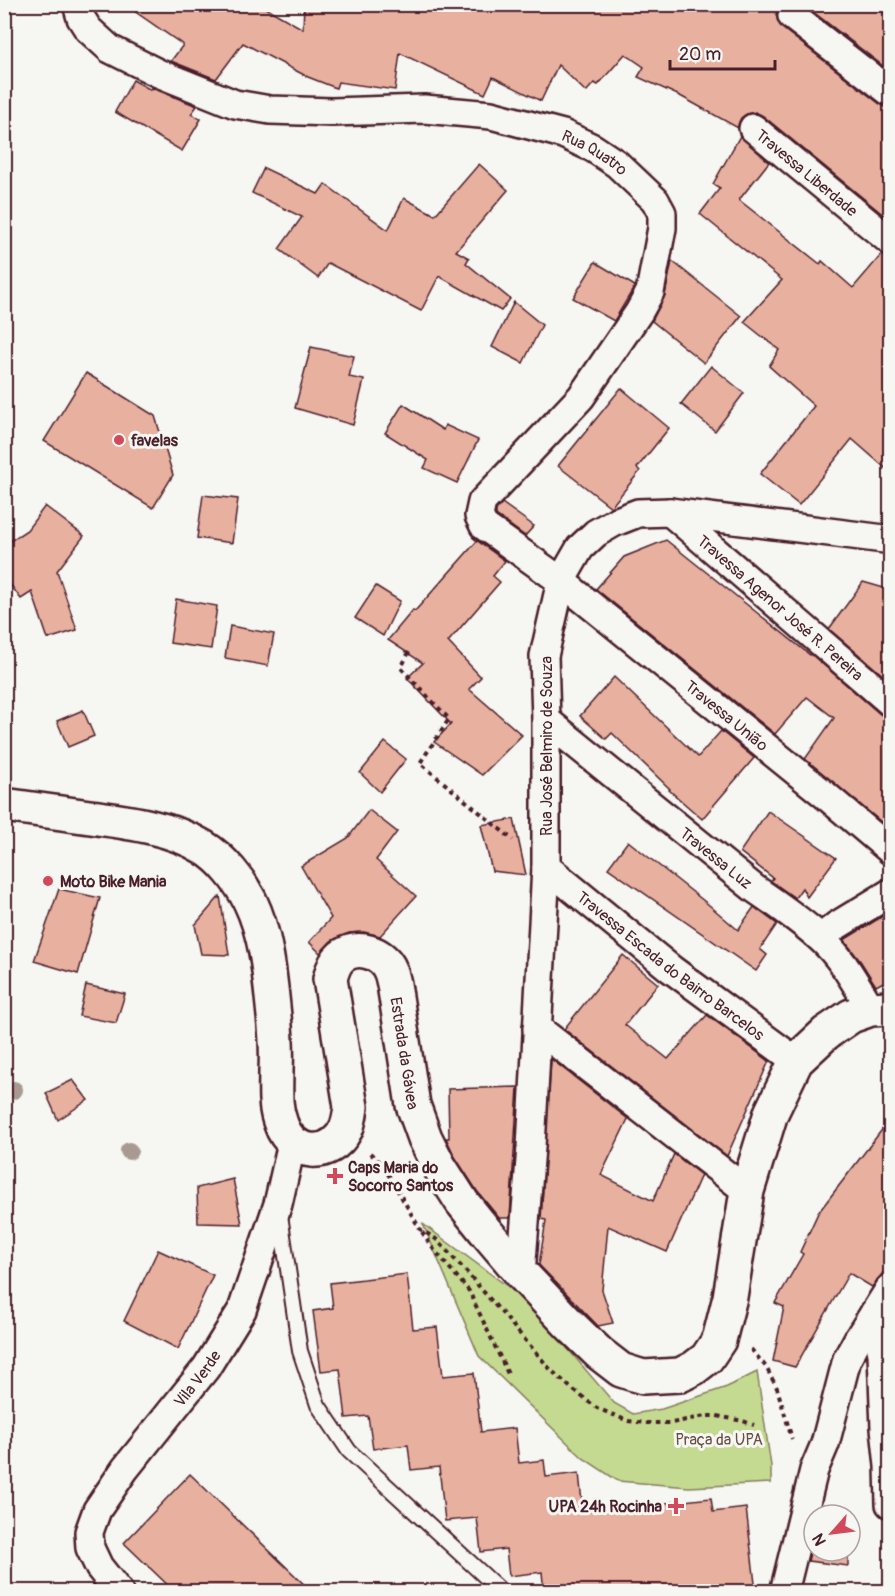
<svg xmlns="http://www.w3.org/2000/svg" width="895" height="1596" viewBox="0 0 895 1596" font-family="Pangolin,sans-serif">
	<style>
		.green { fill: #c4da90; stroke: #877c5e; stroke-width: 1.5 }
		.building { fill: #e8b09f; stroke: #4a1f2b; stroke-width: 1.5 }
		.lines { fill: none; stroke-linecap: round; stroke-linejoin: round }
		.service-casing { stroke: #4a1f2b; stroke-width: 18 }
		.minor-casing { stroke: #4a1f2b; stroke-width: 32 }
		.tertiary-casing { stroke: #4a1f2b; stroke-width: 38 }
		.path { stroke: #4a1f2b; stroke-width: 4; stroke-dasharray: 4.5 4.5; stroke-linecap: butt }
		.service { stroke: #f6f6f2; stroke-width: 14 }
		.minor { stroke: #f6f6f2; stroke-width: 27 }
		.tertiary { stroke: #f6f6f2; stroke-width: 33 }
		.tree { fill: #a89a92 }
		.poi-dot { fill: #d1495b; stroke: #f6f6f2; stroke-width: 2 }
		.labels { text-anchor: middle; stroke-width: 6; stroke-linejoin: round; paint-order: stroke }
		.street-label { font-size: 16px; fill: #4a1f2b; stroke: #f6f6f2 }
		.poi-label { font-size: 16px; font-weight: bold; fill: #4a1f2b; stroke: #f6f6f2; text-anchor: start }
		.park-label { font-size: 16px; fill: #684e44; stroke: #f6f6f2 }
	</style>
	<rect width="100%" height="100%" fill="#f6f6f2"/>
	<filter id="ink" filterUnits="userSpaceOnUse"><feTurbulence type="fractalNoise" baseFrequency=".0167" numOctaves="2"/><feDisplacementMap in="SourceGraphic" scale="12" xChannelSelector="R" yChannelSelector="G"/><feConvolveMatrix kernelMatrix="1 2 1 2 8 2 1 2 1" color-interpolation-filters="sRGB"/></filter>
	<g filter="url(#ink)">
		<polygon class="green" points="423,1224 526,1300 614,1403 633,1414 662,1409 727,1387 757,1372 771,1466 771,1483 689,1487 618,1481 583,1458 479,1356"/>
		<g class="building">
			<polygon points="124,4 259,4 303,29 304,4 782,4 779,7 776,14 778,22 782,28 880,104 891,107 891,221 763,116 755,112 747,114 741,118 738,128 682,97 638,77 644,67 625,54 598,85 594,83 586,92 558,65 541,101 493,77 485,94 400,53 395,90 338,82 336,88 308,77 243,43 216,79 171,61 183,45"/>
			<polygon points="803,4 874,4 891,19 891,72"/>
			<polygon points="133,80 151,90 152,88 197,106 191,114 201,119 182,151 115,112"/>
			<polygon points="740,136 769,162 739,200 820,264 822,261 853,288 882,254 891,256 891,473 852,439 799,505 760,474 814,406 769,366 779,350 744,322 782,280 700,214 720,188 713,184"/>
			<polygon points="479,164 508,190 456,251 469,258 466,263 510,299 501,311 439,276 421,311 328,263 318,278 279,249 302,217 252,193 264,168 318,194 325,184 388,230 404,198 435,215"/>
			<polygon points="672,261 741,316 704,363 652,321 665,295"/>
			<polygon points="595,262 635,286 614,321 573,298"/>
			<polygon points="514,302 542,325 523,363 492,347"/>
			<polygon points="311,347 354,356 349,377 364,380 353,425 295,408"/>
			<polygon points="711,366 744,393 715,431 681,404"/>
			<polygon points="86,373 155,416 173,475 153,508 44,441"/>
			<polygon points="621,388 669,428 637,468 640,471 611,507 558,466"/>
			<polygon points="403,404 443,430 445,425 478,440 457,483 424,468 428,460 385,433"/>
			<polygon points="203,495 238,499 232,543 197,538"/>
			<polygon points="502,503 534,526 525,536 496,515 496,510"/>
			<polygon points="45,506 84,536 57,571 77,630 48,639 32,592 21,599 4,576 4,545 27,530"/>
			<polygon points="472,537 505,561 493,576 500,582 448,642 481,677 469,689 522,735 482,775 434,742 451,724 407,678 423,663 388,640 413,610 415,611 477,541"/>
			<polygon points="666,540 810,655 811,654 880,714 886,717 891,717 891,830 805,759 834,718 807,697 775,734 596,589 624,557"/>
			<polygon points="863,582 891,590 891,682 829,629"/>
			<polygon points="376,586 400,601 383,636 355,618"/>
			<polygon points="176,599 217,606 211,649 170,643"/>
			<polygon points="230,626 274,634 268,666 225,658"/>
			<polygon points="614,677 698,757 721,731 754,758 702,819 669,790 670,789 612,733 606,739 580,716"/>
			<polygon points="83,710 94,736 68,747 57,721"/>
			<polygon points="385,742 406,759 380,792 360,773"/>
			<polygon points="369,810 397,832 376,860 416,896 380,936 364,932 349,933 331,941 320,953 309,942 331,918 301,866 348,838"/>
			<polygon points="768,811 836,858 807,897 802,888 795,898 771,881 773,878 740,852"/>
			<polygon points="514,819 526,875 492,871 481,825"/>
			<polygon points="628,841 709,905 738,930 754,907 777,924 760,949 767,955 756,971 608,868"/>
			<polygon points="59,889 100,898 78,974 34,961"/>
			<polygon points="220,896 229,955 201,954 195,925"/>
			<polygon points="891,911 891,978 876,986 861,962 844,940"/>
			<polygon points="623,955 658,984 625,1025 668,1059 707,1015 769,1061 727,1156 564,1029"/>
			<polygon points="86,985 125,994 116,1023 79,1016"/>
			<polygon points="551,1059 628,1119 601,1175 653,1201 674,1154 701,1175 667,1252 608,1226 602,1290 613,1323 598,1326 539,1265 546,1220 541,1219"/>
			<polygon points="73,1080 88,1100 58,1120 46,1093"/>
			<polygon points="518,1087 510,1218 499,1218 477,1191 455,1157 446,1138 449,1138 448,1089"/>
			<polygon points="891,1118 891,1261 882,1274 872,1287 849,1273 795,1367 773,1361 784,1307 775,1303 803,1254 800,1252 818,1213"/>
			<polygon points="233,1179 242,1224 198,1223 197,1188"/>
			<polygon points="158,1250 213,1275 178,1349 124,1321"/>
			<polygon points="407,1274 413,1329 437,1327 443,1376 474,1373 481,1432 515,1428 519,1463 544,1460 546,1477 579,1473 583,1512 711,1498 713,1512 746,1508 756,1592 544,1592 542,1572 509,1576 506,1549 481,1552 477,1518 445,1521 439,1467 411,1470 408,1445 373,1449 368,1416 346,1418 340,1369 321,1371 313,1311 333,1308 330,1283"/>
			<polygon points="190,1474 312,1592 175,1592 124,1543"/>
			<polygon points="814,1536 814,1551 848,1551 848,1566 808,1561"/>
		</g>
		<g class="lines">
			<g class="service-casing">
				<polyline id="service" points="280,1215 300,1351 318,1405 349,1451 502,1592"/>
			</g>
			<g class="minor-casing">
				<g id="minor">
					<path id="s1" d="M 77,4 L 81,18 L 88,29 L 110,49 L 158,73 L 235,104 L 270,110 L 332,112 L 424,109 L 491,115 L 563,134 L 593,148 L 617,164 L 655,200 L 662,213 L 662,228 L 650,292 L 639,312 L 581,397 L 482,502 L 479,516 L 484,526 L 561,581 L 824,794 L 890,850"/>
					<polyline points="792,16 890,92"/>
					<path id="s2" d="M 753,128 L 890,241"/>
					<path id="s3" d="M 670,512 L 890,702"/>
					<path id="s4" d="M 546,720 L 755,889 C 777,904 799,919 819,937 C 841,956 856,984 871,1009"/>
					<path id="s5" d="M 546,867 L 671,969 L 796,1061"/>
					<polyline points="821,938 836,926 890,893"/>
					<polyline points="537,1028 747,1191"/>
					<polyline points="521,1273 531,1147 546,867 546,720 544,656 561,581 580,548 596,533 615,522 638,513 670,512 884,539 890,538"/>
					<polyline points="874,1313 882,1354 885,1428 889,1466 890,1504"/>
					<path id="s6" d="M 119,1592 L 99,1567 L 90,1548 L 89,1532 L 97,1510 L 125,1469 L 206,1368 L 242,1310 L 278,1204 L 292,1143"/>
					<polyline points="784,1592 814,1470 825,1444 847,1359 859,1337 890,1288"/>
				</g>
			</g>
			<g class="tertiary-casing">
				<g id="tertiary">
					<path id="s7" d="M 4,805 C 33,809 61,813 90,817 C 127,822 170,827 203,847 C 223,859 240,881 250,901 C 267,936 270,978 274,1016 C 276,1034 277,1052 276,1070 C 276,1089 274,1107 281,1124 C 292,1156 330,1160 346,1129 C 349,1122 350,1115 351,1107 L 330,979 C 332,971 335,962 341,957 C 356,944 383,952 390,970 C 392,974 393,980 394,984 L 413,1105 L 425,1138 L 439,1166 L 462,1202 L 487,1233 L 521,1273 L 569,1324 L 599,1353 L 621,1370 L 643,1377 L 680,1375 L 694,1368 L 707,1358 L 719,1340 L 730,1297 L 747,1191 L 771,1113 L 796,1061 L 826,1033 L 851,1016 L 871,1009 L 890,1008"/>
				</g>
			</g>
			<g class="path">
				<polyline points="409,652 401,668 449,719 420,763 513,840"/>
				<polyline points="370,1153 384,1167 420,1229 436,1239 470,1276 551,1370 571,1388 597,1408 628,1421 645,1423 672,1423 705,1416 717,1416 743,1421 754,1425"/>
				<polyline points="422,1232 431,1246 469,1291 508,1374"/>
				<polyline points="751,1349 766,1367 777,1388 792,1439"/>
			</g>
			<use href="#service" class="service"/>
			<use href="#minor" class="minor"/>
			<use href="#tertiary" class="tertiary"/>
		</g>
		<g class="tree">
			<circle cx="14" cy="1090" r="9"/>
			<circle cx="129" cy="1151" r="9"/>
		</g>
	</g>
	<g class="poi-dot">
		<circle cx="119" cy="440" r="6"/>
		<circle cx="48" cy="881" r="6"/>
		<path d="M332 1167h6v6h6v6h-6v6h-6v-6h-6v-6h6z"/>
		<path d="M673 1497h6v6h6v6h-6v6h-6v-6h-6v-6h6z"/>
	</g>
	<g class="labels">
		<g class="street-label">
			<text dy="6" stroke="none"><textPath href="#s1" startOffset="562">Rua Quatro</textPath></text>
			<text dy="6" stroke="none"><textPath href="#s2" startOffset="70">Travessa Liberdade</textPath></text>
			<text dy="6" stroke="none"><textPath href="#s3" startOffset="146">Travessa Agenor José R. Pereira</textPath></text>
			<text dy="6" stroke="none"><textPath href="#s1" startOffset="1338">Travessa União</textPath></text>
			<text transform="translate(546 746) rotate(-90)" y="6">Rua José Belmiro de Souza</text>
			<text dy="6" stroke="none"><textPath href="#s4" startOffset="219">Travessa Luz</textPath></text>
			<text dy="6" stroke="none"><textPath href="#s5" startOffset="159">Travessa Escada do Bairro Barcelos</textPath></text>
			<text dy="6" stroke="none"><textPath href="#s7" startOffset="909">Estrada da Gávea</textPath></text>
			<text dy="6" stroke="none"><textPath href="#s6" startOffset="258">Vila Verde</textPath></text>
		</g>
		<g class="poi-label">
			<text x="131" y="446">favelas</text>
			<text x="60" y="887">Moto Bike Mania</text>
			<text x="348" y="1173">Caps Maria do<tspan x="348" dy="18">Socorro Santos</tspan></text>
			<text x="662" y="1512" text-anchor="end">UPA 24h Rocinha</text>
		</g>
		<g class="park-label">
			<text x="719" y="1445">Praça da UPA</text>
		</g>
	</g>
	<rect width="895" height="1596" fill="none" stroke="#f6f6f2" stroke-width="24"/>
	<rect x="12" y="12" width="871" height="1572" fill="none" stroke="#4a1f2b" stroke-width="2" filter="url(#ink)"/>
	<g transform="translate(832 1533) rotate(242)"><circle r="28" fill="#f6f6f2" stroke="#b1a0a2" stroke-width="1.5"/>
	<path d="M0-4.5L10 22L0 15L-10 22Z" fill="#d1495b"/>
	<text y="-9" font-size="16" font-weight="bold" text-anchor="middle" fill="#4a1f2b">N</text>
	</g>
	<path d="M670 60v9h105v-9" fill="none" stroke="#4a1f2b" stroke-width="3"/>
	<text x="679" y="60" font-size="18" fill="#4a1f2b" stroke="#f6f6f2" stroke-width="4.5" paint-order="stroke">20 m</text>
</svg>
